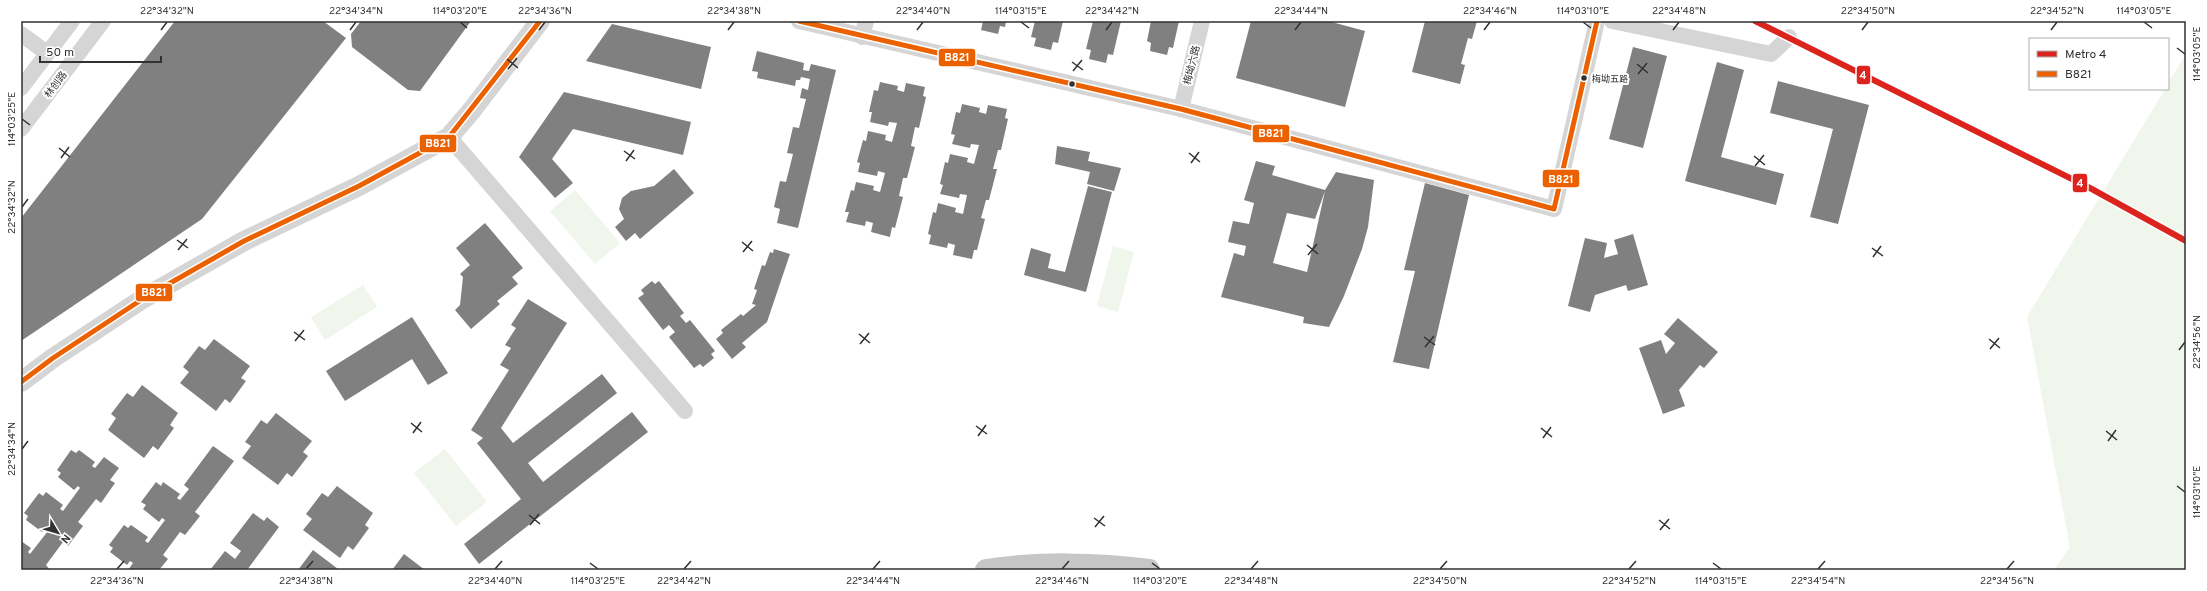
<svg xmlns="http://www.w3.org/2000/svg" width="2207" height="591" viewBox="0 0 2207 591" font-family="Overpass,'Noto Sans SC',sans-serif">
	<style>
		.green { fill: #f1f6ed }
		.building { fill: #808080; fill-rule: evenodd }
		.lines { fill: none; stroke-linecap: round; stroke-linejoin: round }
		.minor { stroke: #d5d5d5; stroke-width: 16 }
		.tertiary { stroke: #d5d5d5; stroke-width: 20 }
		.trunk { stroke: #c6c6c6; stroke-width: 22 }
		.bus-1-casing { stroke: #fff; stroke-width: 8 }
		.bus-1 { stroke: #eb6100; stroke-width: 5 }
		.metro-1-casing { stroke: #fff; stroke-width: 9 }
		.metro-1 { stroke: #dc241f; stroke-width: 6 }
		.ticks { fill: none; stroke: #313131; stroke-width: 1.5 }
		.bus-dot { fill: #313131; stroke: #fff; stroke-width: 1.5 }
		.labels { text-anchor: middle; stroke-width: 4; stroke-linejoin: round; paint-order: stroke }
		.bus-label { font-size: 9px; fill: #313131; stroke: #fff; text-anchor: start }
		.street-label { font-size: 10px; fill: #313131; stroke: #fff }
		.line-badge { stroke: #fff; stroke-width: 1.5 }
		.badge-label { font-size: 11px; text-anchor: middle; font-weight: bold; fill: #fff }
		.neatline { fill: none; stroke: #313131; stroke-width: 1.5 }
		.ticks-label { font-size: 10px; text-anchor: middle; fill: #313131 }
	</style>
	<rect width="100%" height="100%" fill="#fff"/>
	<g class="green">
		<polygon points="2186,54 2186,570 2054,570 2070,547 2027,317 2165,89 2168,89 2168,83"/>
		<polygon points="575,190 620,243 595,264 550,211"/>
		<polygon points="1113,246 1134,252 1118,312 1097,306"/>
		<polygon points="363,285 377,307 325,340 311,317"/>
		<polygon points="445,449 487,502 456,526 414,473"/>
	</g>
	<g class="building">
		<polygon points="175,21 323,21 346,38 202,219 21,341 21,218"/>
		<polygon points="361,21 471,21 420,91 408,90 352,47 351,34"/>
		<polygon points="983,21 1006,21 1005,27 1000,26 998,34 981,30"/>
		<polygon points="1035,21 1063,21 1058,43 1053,42 1051,50 1034,46 1036,38 1031,37"/>
		<polygon points="1093,21 1121,21 1113,55 1108,54 1106,63 1089,59 1091,50 1086,49"/>
		<polygon points="1151,21 1179,21 1173,48 1169,47 1167,55 1150,51 1151,43 1147,41"/>
		<polygon points="1251,21 1328,21 1365,31 1345,107 1236,78"/>
		<polygon points="1425,21 1477,21 1472,39 1468,38 1461,64 1465,65 1460,84 1412,72"/>
		<polygon points="612,24 711,47 701,89 586,61"/>
		<polygon points="1633,47 1667,56 1643,148 1609,139"/>
		<polygon points="757,51 804,63 803,70 809,71 811,64 836,70 798,228 777,223 780,209 774,207 780,181 786,182 793,154 787,153 793,127 799,128 806,99 800,98 802,88 808,90 810,79 801,77 800,80 796,80 795,86 757,78 758,72 752,71"/>
		<polygon points="1717,62 1744,70 1721,157 1784,174 1776,205 1685,181"/>
		<polygon points="1778,81 1869,105 1838,224 1810,217 1833,129 1770,113"/>
		<polygon points="880,82 898,86 897,90 904,92 906,83 925,87 923,96 926,97 919,128 915,127 911,146 915,147 907,178 903,178 899,196 903,197 895,228 892,227 890,237 871,232 873,223 866,221 865,226 846,222 849,212 845,212 851,190 854,191 856,182 874,186 873,190 880,192 885,173 878,171 877,176 858,172 860,163 857,162 863,140 866,141 868,131 886,135 885,140 892,142 897,123 889,122 888,126 870,122 872,112 869,112 874,90 878,91"/>
		<polygon points="564,92 691,122 683,155 573,129 552,159 573,183 555,198 519,157"/>
		<polygon points="962,104 980,108 979,112 986,114 988,105 1007,109 1005,118 1008,119 1001,150 998,150 993,169 997,169 989,200 986,200 981,218 985,219 977,250 974,250 972,259 953,255 955,245 948,243 947,248 929,244 931,235 928,234 933,212 936,213 938,203 956,208 955,212 963,214 967,195 960,194 959,198 940,194 943,185 940,184 945,162 948,163 950,154 968,158 967,162 974,164 979,145 971,144 970,148 952,144 955,135 951,134 956,112 960,113"/>
		<polygon points="1057,146 1090,152 1088,161 1121,168 1114,191 1087,184 1090,172 1055,164"/>
		<path d="M 1256,161 L 1275,166 L 1272,175 L 1325,190 L 1336,172 L 1374,180 L 1368,227 L 1362,249 L 1344,296 L 1329,327 L 1303,323 L 1304,317 L 1221,297 L 1234,253 L 1244,256 L 1246,246 L 1228,242 L 1233,221 L 1249,224 L 1254,203 L 1244,200 ZM 1325,191 L 1307,272 L 1273,263 L 1287,213 L 1315,219 Z"/>
		<polygon points="674,169 694,193 640,239 635,233 626,241 615,227 624,219 619,209 622,198 631,191 654,186"/>
		<polygon points="1425,183 1469,195 1429,369 1393,362 1415,271 1404,270"/>
		<polygon points="1088,186 1112,192 1086,292 1024,275 1031,248 1051,254 1048,268 1065,272"/>
		<polygon points="485,223 523,268 512,277 518,284 497,301 500,304 471,329 455,310 460,305 463,277 460,274 470,265 456,248"/>
		<polygon points="1633,234 1648,285 1628,291 1626,285 1595,295 1590,312 1568,306 1585,238 1607,243 1604,258 1618,254 1614,240"/>
		<polygon points="774,249 790,254 767,322 742,343 746,347 732,359 716,339 723,333 721,330 741,314 743,316 756,305 752,304 757,290 754,289 762,265 765,266 770,252 773,253"/>
		<polygon points="652,281 655,284 659,281 684,313 680,316 686,323 690,320 715,351 711,354 714,358 703,367 700,364 694,368 669,337 675,332 669,325 663,330 638,298 644,294 641,290"/>
		<polygon points="528,299 567,323 501,428 513,443 602,374 617,393 528,463 543,482 632,412 648,432 479,564 464,544 521,499 477,443 483,438 471,430 509,370 500,365 511,348 505,345 516,328 511,325"/>
		<polygon points="412,317 448,373 428,385 412,359 345,401 326,371"/>
		<polygon points="1678,318 1718,352 1704,368 1700,365 1679,390 1685,406 1663,414 1639,348 1661,340 1666,354 1675,343 1664,334"/>
		<polygon points="214,339 250,366 241,378 246,381 230,403 225,399 216,411 180,383 189,372 183,367 199,346 205,350"/>
		<polygon points="142,385 178,413 170,425 174,428 158,450 153,446 144,458 108,430 116,418 111,414 127,393 133,397"/>
		<polygon points="276,413 312,441 303,452 308,456 292,477 287,473 278,485 242,458 251,446 245,442 261,420 267,424"/>
		<polygon points="213,446 234,461 195,512 200,516 185,535 180,532 163,555 168,559 159,570 128,570 133,563 130,561 127,565 110,552 113,548 109,545 124,525 128,528 131,525 148,537 145,541 148,543 165,520 162,518 159,522 143,509 146,505 141,502 156,482 161,486 163,482 180,494 177,498 180,500 189,489 184,485"/>
		<polygon points="71,450 76,453 79,450 95,462 92,466 95,468 104,457 119,468 110,480 115,483 101,503 96,499 78,522 83,526 68,546 63,542 46,565 50,570 21,570 21,541 31,548 28,552 30,554 48,531 45,529 42,532 26,520 28,516 24,513 39,493 43,496 46,492 63,505 60,509 63,511 80,488 78,486 74,490 58,477 61,473 57,470"/>
		<polygon points="337,486 373,513 365,525 369,528 353,550 348,546 340,558 303,530 312,519 306,514 322,493 328,497"/>
		<polygon points="253,513 264,521 267,517 279,527 247,570 210,570 225,551 235,559 241,551 230,543"/>
		<polygon points="313,550 338,569 337,570 298,570"/>
		<polygon points="404,554 425,570 392,570"/>
	</g>
	<g class="lines">
		<g class="minor">
			<polyline points="799,21 1181,109 1554,209 1597,21"/>
			<polyline points="1612,21 1771,54 1789,37"/>
			<polyline points="21,34 47,53"/>
			<polyline points="862,37 866,21"/>
			<polyline points="21,88 72,21"/>
			<polyline points="1181,109 1202,21"/>
			<polyline points="21,129 103,21"/>
			<polyline points="449,137 685,411"/>
		</g>
		<polyline class="tertiary" points="21,382 53,358 144,298 244,241 359,186 449,137 472,110 540,21"/>
		<path class="trunk" d="M 986,570 C 1037,562 1098,563 1149,570"/>
		<g class="bus-1-casing">
			<g id="bus-1">
				<polyline points="799,21 1181,109 1554,209 1597,21"/>
				<polyline points="21,382 53,358 144,298 244,241 359,186 449,137 540,21"/>
			</g>
		</g>
		<use href="#bus-1" class="bus-1"/>
		<g class="metro-1-casing">
			<polyline id="metro-1" points="1755,21 2090,188 2186,241"/>
		</g>
		<use href="#metro-1" class="metro-1"/>
	</g>
	<path class="ticks" d="M 460,22 L 467,28M 1021,22 L 1029,28M 1583,22 L 1591,28M 2144,22 L 2152,28M 161,30 L 167,22M 350,30 L 356,22M 539,30 L 545,22M 728,30 L 734,22M 917,30 L 923,22M 1106,30 L 1112,22M 1295,30 L 1301,22M 1484,30 L 1490,22M 1673,30 L 1679,22M 1862,30 L 1868,22M 2051,30 L 2057,22M 2177,48 L 2185,54M 507,59 L 518,68M 1072,62 L 1083,70M 1637,64 L 1648,73M 508,69 L 517,58M 1073,71 L 1082,60M 1638,74 L 1647,63M 22,119 L 30,125M 59,148 L 70,157M 624,151 L 635,159M 1189,153 L 1200,162M 1754,156 L 1765,165M 61,158 L 69,147M 626,161 L 634,150M 1191,163 L 1199,152M 1755,166 L 1764,155M 22,207 L 28,199M 177,240 L 188,248M 742,242 L 753,251M 1307,245 L 1318,254M 1872,248 L 1883,256M 178,250 L 187,239M 743,252 L 752,241M 1308,255 L 1317,244M 1873,257 L 1881,246M 294,332 L 305,340M 859,334 L 870,343M 1424,337 L 1435,345M 1989,339 L 2000,348M 295,341 L 304,330M 860,344 L 869,333M 1425,347 L 1434,336M 1990,349 L 1999,338M 2179,350 L 2185,342M 411,423 L 422,432M 976,426 L 987,434M 1541,428 L 1552,437M 2106,431 L 2117,440M 413,433 L 421,422M 978,436 L 986,425M 1543,438 L 1551,427M 2108,441 L 2116,430M 22,449 L 28,441M 2177,486 L 2185,492M 529,515 L 540,524M 1094,518 L 1105,526M 1659,520 L 1670,529M 530,525 L 539,514M 1095,527 L 1104,516M 1660,530 L 1669,519M 590,563 L 598,569M 1152,563 L 1160,569M 1713,563 L 1721,569M 117,569 L 124,561M 306,569 L 313,561M 495,569 L 502,561M 684,569 L 691,561M 873,569 L 880,561M 1062,569 L 1069,561M 1251,569 L 1258,561M 1440,569 L 1447,561M 1629,569 L 1636,561M 1818,569 L 1825,561M 2007,569 L 2014,561"/>
	<g class="bus-dot">
		<circle cx="1584" cy="78" r="3.5"/>
		<circle cx="1072" cy="84" r="3.5"/>
	</g>
	<g class="labels">
		<g class="bus-label">
			<text x="1592" y="82">梅坳五路</text>
		</g>
		<g class="street-label">
			<text transform="translate(1191 65) rotate(-76)" y="4">梅坳六路</text>
			<text transform="translate(55 84) rotate(-53)" y="4">林创路</text>
		</g>
	</g>
	<g class="line-badge">
		<rect x="938" y="48" width="38" height="19" rx="4" fill="#eb6100"/>
		<rect x="1856" y="65" width="15" height="20" rx="4" fill="#dc241f"/>
		<rect x="1252" y="124" width="38" height="19" rx="4" fill="#eb6100"/>
		<rect x="419" y="134" width="38" height="19" rx="4" fill="#eb6100"/>
		<rect x="1542" y="169" width="38" height="19" rx="4" fill="#eb6100"/>
		<rect x="2072" y="173" width="16" height="20" rx="4" fill="#dc241f"/>
		<rect x="135" y="283" width="38" height="19" rx="4" fill="#eb6100"/>
	</g>
	<g class="badge-label">
		<text x="957" y="61">B821</text>
		<text x="1863" y="79">4</text>
		<text x="1271" y="137">B821</text>
		<text x="438" y="147">B821</text>
		<text x="1561" y="183">B821</text>
		<text x="2080" y="187">4</text>
		<text x="154" y="296">B821</text>
	</g>
	<rect width="2207" height="591" fill="none" stroke="#ffffff" stroke-width="44"/>
	<rect x="2029" y="38" width="140" height="52" fill="#ffffff" stroke="#adadad"/>
	<rect x="2037" y="51" width="20" height="6" fill="#dc241f" stroke="#adadad"/>
	<text x="2065" y="58" font-size="12" fill="#313131">Metro 4</text>
	<rect x="2037" y="71" width="20" height="6" fill="#eb6100" stroke="#adadad"/>
	<text x="2065" y="78" font-size="12" fill="#313131">B821</text>
	<g transform="translate(58 533) rotate(128)" stroke="#ffffff" stroke-width="3" paint-order="stroke">
	<path d="M0-3L7 15L0 10L-7 15Z" fill="#313131"/>
	<text y="-6" font-size="11" font-weight="bold" text-anchor="middle" fill="#313131">N</text>
	</g>
	<path d="M40 56v6h121v-6" fill="none" stroke="#313131" stroke-width="2"/>
	<text x="46" y="56" font-size="12" fill="#313131" stroke="#ffffff" stroke-width="3" paint-order="stroke">50 m</text>
	<rect x="22" y="22" width="2163" height="547" class="neatline"/>
	<g class="ticks-label">
		<text x="167" y="14">22°34'32"N</text>
		<text x="356" y="14">22°34'34"N</text>
		<text x="460" y="14">114°03'20"E</text>
		<text x="545" y="14">22°34'36"N</text>
		<text x="734" y="14">22°34'38"N</text>
		<text x="923" y="14">22°34'40"N</text>
		<text x="1021" y="14">114°03'15"E</text>
		<text x="1112" y="14">22°34'42"N</text>
		<text x="1301" y="14">22°34'44"N</text>
		<text x="1490" y="14">22°34'46"N</text>
		<text x="1583" y="14">114°03'10"E</text>
		<text x="1679" y="14">22°34'48"N</text>
		<text x="1868" y="14">22°34'50"N</text>
		<text x="2057" y="14">22°34'52"N</text>
		<text x="2144" y="14">114°03'05"E</text>
		<text transform="translate(2196 54) rotate(-90)" y="4">114°03'05"E</text>
		<text transform="translate(11 119) rotate(-90)" y="4">114°03'25"E</text>
		<text transform="translate(11 207) rotate(-90)" y="4">22°34'32"N</text>
		<text transform="translate(2196 342) rotate(-90)" y="4">22°34'56"N</text>
		<text transform="translate(11 449) rotate(-90)" y="4">22°34'34"N</text>
		<text transform="translate(2196 492) rotate(-90)" y="4">114°03'10"E</text>
		<text x="117" y="584">22°34'36"N</text>
		<text x="306" y="584">22°34'38"N</text>
		<text x="495" y="584">22°34'40"N</text>
		<text x="598" y="584">114°03'25"E</text>
		<text x="684" y="584">22°34'42"N</text>
		<text x="873" y="584">22°34'44"N</text>
		<text x="1062" y="584">22°34'46"N</text>
		<text x="1160" y="584">114°03'20"E</text>
		<text x="1251" y="584">22°34'48"N</text>
		<text x="1440" y="584">22°34'50"N</text>
		<text x="1629" y="584">22°34'52"N</text>
		<text x="1721" y="584">114°03'15"E</text>
		<text x="1818" y="584">22°34'54"N</text>
		<text x="2007" y="584">22°34'56"N</text>
	</g>
</svg>
